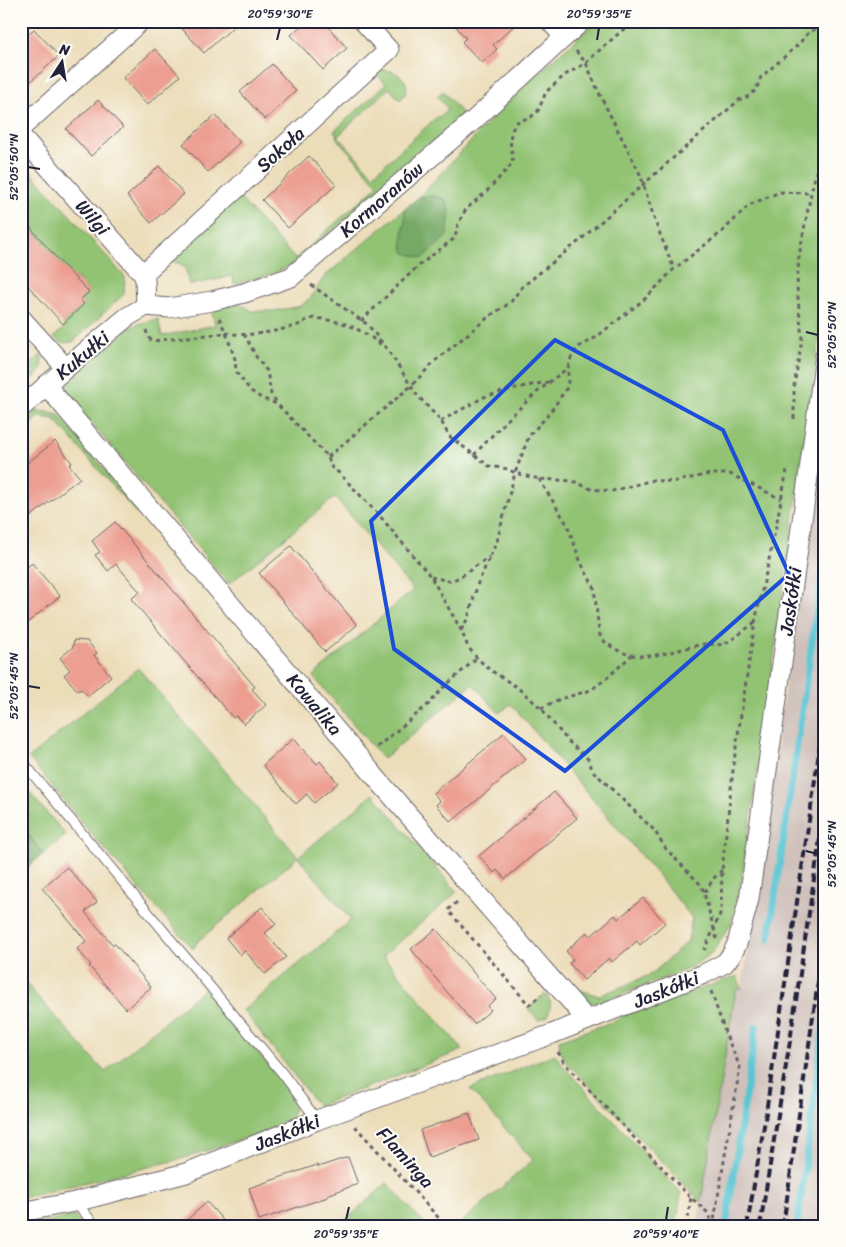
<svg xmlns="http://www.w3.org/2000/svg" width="846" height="1247" viewBox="0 0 846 1247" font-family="Sriracha,sans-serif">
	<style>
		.industrial { fill: #cfc0ba }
		.green { fill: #91c373; stroke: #5a7257 }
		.forest { fill: #74a965; stroke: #4b6650 }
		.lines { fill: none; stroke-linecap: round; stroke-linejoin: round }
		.stream { stroke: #59c5d3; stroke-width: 7 }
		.building { fill: #ec9e90 }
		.lane-casing { stroke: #696367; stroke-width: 11 }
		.street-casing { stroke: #696367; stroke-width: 21 }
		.path { stroke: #696367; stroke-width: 3; stroke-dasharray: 4 4; stroke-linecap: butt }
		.lane { stroke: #fff; stroke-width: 9 }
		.street { stroke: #fff; stroke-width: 19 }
		.rail { stroke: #22223b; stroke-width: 4; stroke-dasharray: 8 4; stroke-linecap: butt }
		.marked { fill: none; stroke: #1d4ed8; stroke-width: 4; stroke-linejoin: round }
		.ticks { fill: none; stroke: #22223b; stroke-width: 2 }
		.labels { text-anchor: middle; stroke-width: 4; stroke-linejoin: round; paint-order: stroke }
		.street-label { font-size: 19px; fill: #22223b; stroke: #fdfcf7 }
		.neatline { fill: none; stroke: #22223b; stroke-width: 2 }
		.ticks-label { font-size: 12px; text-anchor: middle; fill: #22223b }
	</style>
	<rect width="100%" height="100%" fill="#fdfcf7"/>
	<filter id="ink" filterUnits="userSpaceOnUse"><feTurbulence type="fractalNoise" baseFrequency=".02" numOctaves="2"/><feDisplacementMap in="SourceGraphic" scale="10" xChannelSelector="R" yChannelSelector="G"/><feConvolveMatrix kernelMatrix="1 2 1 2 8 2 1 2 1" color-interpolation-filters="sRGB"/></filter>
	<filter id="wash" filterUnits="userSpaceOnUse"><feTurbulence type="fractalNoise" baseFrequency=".0096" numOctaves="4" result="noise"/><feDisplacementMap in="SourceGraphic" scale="20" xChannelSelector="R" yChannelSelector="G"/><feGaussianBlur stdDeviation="1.12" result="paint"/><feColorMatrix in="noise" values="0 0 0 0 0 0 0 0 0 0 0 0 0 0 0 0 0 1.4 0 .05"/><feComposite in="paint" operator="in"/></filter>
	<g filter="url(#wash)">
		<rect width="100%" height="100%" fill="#ecddb9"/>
		<polygon class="industrial" points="825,404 825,1208 822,1226 697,1226 736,989 742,988"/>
		<g class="green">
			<polygon points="596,21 825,21 825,278 817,324 820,333 741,884 731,924 712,953 688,969 599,1003 588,1002 572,990 577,987 580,990 599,996 652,974 688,941 692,918 661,879 511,704 499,713 473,684 383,759 313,676 413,590 335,497 229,584 67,395 67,385 122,332 138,324 158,319 162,336 215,325 211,308 239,303 252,311 274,311 301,306 311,297 324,277 404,209 406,217 403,232 450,211 446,200 436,196 419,197 512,97"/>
			<path d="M 380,70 C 397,68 418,85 400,100 L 389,88 L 338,136 L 373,175 L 438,116 L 439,117 L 448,109 L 437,96 L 443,91 L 463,115 L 381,190 L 290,266 L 266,276 L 234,284 L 233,276 L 191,285 L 188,282 C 187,267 184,265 169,260 L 239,197 L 295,259 L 378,185 L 336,137 L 337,135 L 334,131 L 386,84 L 376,73 Z"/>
			<path d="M 21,161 L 125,277 L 124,294 L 73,342 C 65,343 59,344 54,337 L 65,327 L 63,324 L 84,305 L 80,300 L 89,292 L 76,277 L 73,280 C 64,266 54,254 41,245 L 44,242 L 31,228 L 21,235 Z"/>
			<polygon points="42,354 42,370 21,389 21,362 24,359 30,365"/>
			<polygon points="36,411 47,412 59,415 140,512 137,514 54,419 39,417 30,426 25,421"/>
			<polygon points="138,668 298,857 373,794 457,892 383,956 463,1050 318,1106 243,1010 252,1003 351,920 298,857 198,941 193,949 88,830 29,758"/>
			<polygon points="21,783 66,835 43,854 31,838 21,832"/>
			<polygon points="737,976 742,989 736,989 701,1202 567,1063 560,1050 559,1040 618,1020 622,1016"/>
			<path d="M 21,978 L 105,1072 L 204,989 L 285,1084 C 294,1097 295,1101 292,1117 L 261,1133 L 181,1159 L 21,1198 Z"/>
			<polygon points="545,994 551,1002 548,1016 538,1020 528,1009"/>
			<polygon points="555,1054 564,1067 681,1193 676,1226 463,1226 461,1223 533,1160 470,1089"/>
			<polygon points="387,1183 426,1226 339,1226"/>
			<polygon points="74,1216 82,1226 25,1226"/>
		</g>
		<g class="forest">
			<path d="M 436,196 L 446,201 L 450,211 L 447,236 L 423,258 L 405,253 C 398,239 408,224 404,209 L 419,197 Z"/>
			<polygon points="21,832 31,838 43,854 21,873"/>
		</g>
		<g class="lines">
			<g class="stream">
				<polyline points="769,939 825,552"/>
				<polyline points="726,1226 756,1027"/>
				<polyline points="797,1226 825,1018"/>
			</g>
		</g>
		<g id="blocks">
			<g class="building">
				<polygon points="175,21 240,21 204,53"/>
				<polygon points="306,21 323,21 347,48 323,70 291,35"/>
				<polygon points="451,21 519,21 493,45 497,49 482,63 462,42 466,38"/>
				<polygon points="34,29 59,56 21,90 21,41"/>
				<polygon points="155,49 180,76 147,105 123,78"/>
				<polygon points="272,64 296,91 265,120 240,92"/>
				<polygon points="98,100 123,127 91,156 66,129"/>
				<polygon points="215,115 240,142 208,172 183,144"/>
				<polygon points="309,156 336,185 288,228 262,200"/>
				<polygon points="159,166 184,194 151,223 127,196"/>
				<polygon points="30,227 59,261 89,292 80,300 84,304 63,324 21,278 21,235"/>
				<polygon points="55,441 72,463 69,465 80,478 30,517 21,506 21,468"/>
				<polygon points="115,522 255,687 252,689 266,705 244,724 236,716 233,718 131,599 140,592 116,564 108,571 95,555 100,552 92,541"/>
				<polygon points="291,546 357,625 325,652 259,573"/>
				<polygon points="32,563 60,596 21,628 21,572"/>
				<polygon points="74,640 87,641 97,653 94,655 111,676 88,696 81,689 78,691 64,675 70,670 60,658 73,647"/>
				<polygon points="504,733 526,759 451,822 436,805 440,801 433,793"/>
				<polygon points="294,738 308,756 309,755 317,764 320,761 338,783 314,803 307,794 296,804 263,765"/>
				<polygon points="554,792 577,818 505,879 497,870 494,873 479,856"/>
				<polygon points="67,867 97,902 85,912 113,945 115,944 151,987 126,1009 89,966 91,965 77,949 86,941 42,888"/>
				<polygon points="643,898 665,923 640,945 637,941 612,962 609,958 584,980 569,963 573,960 566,951 587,932 591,936 615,915 618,919"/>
				<polygon points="262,907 276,924 265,933 286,957 265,974 245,951 240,955 226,938"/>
				<polygon points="436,929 496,999 487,1006 491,1010 474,1024 411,949"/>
				<polygon points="469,1113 479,1140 429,1157 420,1130"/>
				<polygon points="348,1157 358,1184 327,1195 328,1197 259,1220 249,1188 317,1165 318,1167"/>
				<polygon points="207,1202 228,1226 180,1226"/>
			</g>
		</g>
	</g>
	<g filter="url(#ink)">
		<use href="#blocks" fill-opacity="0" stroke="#696367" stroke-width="1"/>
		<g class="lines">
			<g class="lane-casing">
				<g id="lane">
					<polyline points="21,760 283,1074 317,1120"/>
					<polyline points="75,1202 96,1226"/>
				</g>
			</g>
			<g class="street-casing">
				<g id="street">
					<polyline points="550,21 564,37"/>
					<polyline points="21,128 141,21"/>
					<polyline points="21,136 143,274 145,279 146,306"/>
					<polyline points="143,274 389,50 363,21"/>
					<polyline points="146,306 169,308 212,301 244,293 291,277 474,120 582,21"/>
					<polyline points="21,318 66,368"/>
					<polyline points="46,385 378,780 587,1020"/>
					<polyline points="21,408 66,368 127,317 146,306"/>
					<polyline points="21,1212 75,1202 186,1173 317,1120 552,1034 704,974 725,963 732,954 737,944 749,899 825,356"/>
				</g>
			</g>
			<g class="path">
				<polyline points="576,51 586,63 600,95 640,174 656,224 674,269"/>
				<polyline points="311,285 368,325 388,350 417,395 441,421 449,436 489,466 508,469 515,473 539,479 573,481 591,489 612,491 653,480 673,482 710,474 730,474 781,499"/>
				<path d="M 219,318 L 226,333 C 248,337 273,332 295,326 C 300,325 304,321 309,319 C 315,317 322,319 328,320 C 350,323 366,333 383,346"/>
				<polyline points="361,321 418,266 455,238 458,224 466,209 486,192 513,163 510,139 512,130 517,122 531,117 538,111 546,92 565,75 586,63 594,55 633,21"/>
				<polyline points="146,330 148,337 152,341 226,333 235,359 236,372 251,391 261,398 277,404 328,457 332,468 339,473 379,515 431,577 461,630 468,647 477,658 489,669 518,688 541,708 567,740 588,759 593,771 654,830 666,849 702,886 714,929 704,950"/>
				<polyline points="244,334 257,358 267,371 271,394 277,403"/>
				<polyline points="794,419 794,386 802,339 797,287 799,256 811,193 825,136"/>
				<polyline points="441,421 484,397 516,388 548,382"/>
				<path d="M 474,455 C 503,423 533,393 568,368"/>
				<polyline points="328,457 411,386 435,361 491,315 510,303 522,287 578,242 739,100 749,96 756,90 761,77 798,45 809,32 825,25"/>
				<path d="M 539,479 L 567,524 L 581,563 L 594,587 L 599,632 C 601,640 607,644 614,648 C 643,666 674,649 704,644 C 710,643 717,646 723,644 C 731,642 747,628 755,622"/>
				<polyline points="431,577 450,581 460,577 489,557"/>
				<polyline points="461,630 468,618 478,583 497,541 515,473 529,436 549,414 568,386 568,368 572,355 580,346 595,338 646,298 674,269 723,231 749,205 780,192 811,193"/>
				<polyline points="541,708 560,699 591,690 608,677 632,655"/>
				<polyline points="377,747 429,704 444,687 477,658"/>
				<polyline points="705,892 714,878 722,870"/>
				<polyline points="457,902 448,910 529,1005 541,995"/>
				<polyline points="717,939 714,929 721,911 722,870 734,761 755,622 772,546 787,470"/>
				<polyline points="711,991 726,1035 740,1067 713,1226"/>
				<polyline points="558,1052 565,1064 687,1194 708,1213 712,1226"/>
				<polyline points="355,1126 446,1226"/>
				<polyline points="687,1226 691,1197"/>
			</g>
			<use href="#lane" class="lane"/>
			<use href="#street" class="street"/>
			<g class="rail">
				<polyline points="747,1226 764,1126 825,712"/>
				<polyline points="760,1226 790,1041 825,805"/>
				<polyline points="783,1226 825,933"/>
			</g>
		</g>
	</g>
	<path class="marked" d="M 555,340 L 723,430 L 789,574 L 565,771 L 394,649 L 371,521 Z"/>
	<path class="ticks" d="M 277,40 L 280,28M 597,40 L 599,28M 28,167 L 40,169M 806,332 L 818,335M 28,686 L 40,688M 806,851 L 818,854M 346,1220 L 349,1207M 666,1220 L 668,1207"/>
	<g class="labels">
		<g class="street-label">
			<text transform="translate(280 149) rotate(-42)" y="7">Sokoła</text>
			<text transform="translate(381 199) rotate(-41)" y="7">Kormoranów</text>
			<text transform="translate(93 217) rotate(49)" y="7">Wilgi</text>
			<text transform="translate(82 355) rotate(-40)" y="7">Kukułki</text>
			<text transform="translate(790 601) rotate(-82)" y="7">Jaskółki</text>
			<text transform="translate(315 704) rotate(50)" y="7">Kowalika</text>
			<text transform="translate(666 989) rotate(-22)" y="7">Jaskółki</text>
			<text transform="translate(287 1132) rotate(-22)" y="7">Jaskółki</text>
			<text transform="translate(406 1157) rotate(48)" y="7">Flaminga</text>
		</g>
	</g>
	<rect width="846" height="1247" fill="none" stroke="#fdfcf7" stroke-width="55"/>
	<g transform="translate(62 62) rotate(12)" stroke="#fdfcf7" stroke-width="4" paint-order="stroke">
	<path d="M0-4L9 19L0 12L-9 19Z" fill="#22223b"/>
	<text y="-8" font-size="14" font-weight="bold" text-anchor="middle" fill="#22223b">N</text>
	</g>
	<rect x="28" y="28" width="790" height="1192" class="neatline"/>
	<g class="ticks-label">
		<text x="280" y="18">20°59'30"E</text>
		<text x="599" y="18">20°59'35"E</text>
		<text transform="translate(14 167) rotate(-90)" y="4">52°05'50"N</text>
		<text transform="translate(832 335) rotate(-90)" y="4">52°05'50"N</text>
		<text transform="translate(14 686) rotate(-90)" y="4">52°05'45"N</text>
		<text transform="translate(832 854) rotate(-90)" y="4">52°05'45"N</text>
		<text x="346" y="1238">20°59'35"E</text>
		<text x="666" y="1238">20°59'40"E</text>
	</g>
</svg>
